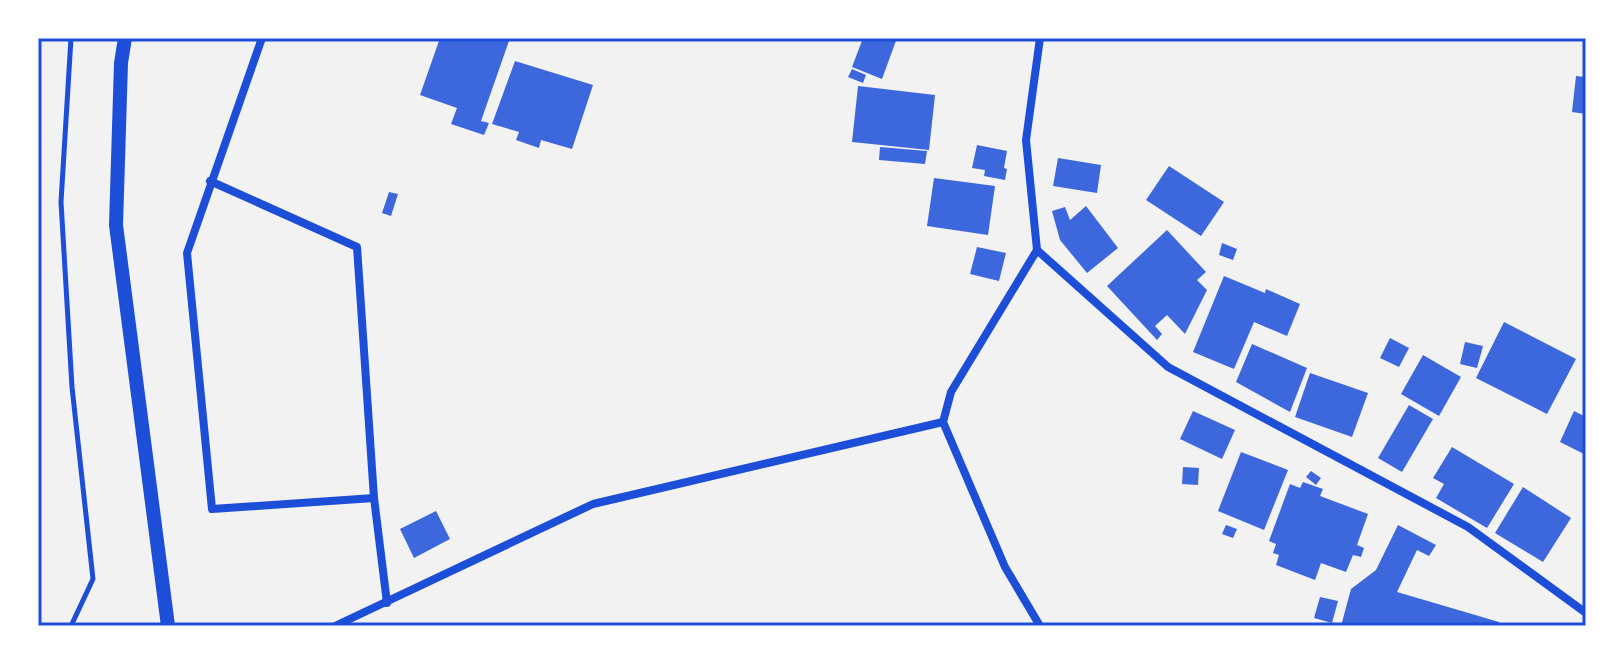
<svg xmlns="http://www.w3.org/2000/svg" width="1624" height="664" viewBox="0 0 1624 664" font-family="'Space Grotesk',sans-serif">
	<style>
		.building { fill: #3d67dc }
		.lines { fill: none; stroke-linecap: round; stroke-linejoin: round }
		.path { stroke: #1d4ed8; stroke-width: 5 }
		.minor { stroke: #1d4ed8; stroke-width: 8 }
		.tertiary { stroke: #1d4ed8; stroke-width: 14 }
		.neatline { fill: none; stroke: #1d4ed8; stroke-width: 3 }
	</style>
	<rect width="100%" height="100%" fill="#f2f2f2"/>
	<g class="building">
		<polygon points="440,38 510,38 481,121 489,123 484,135 451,124 457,108 420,95"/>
		<polygon points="863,38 897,38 882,79 852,67"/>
		<polygon points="515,61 593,85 572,149 541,140 539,148 516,140 519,132 492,124"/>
		<polygon points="852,69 866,75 863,83 848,77"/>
		<polygon points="1576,76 1586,77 1586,114 1572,112"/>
		<polygon points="858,86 935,95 929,150 852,142"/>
		<polygon points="977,145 1007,151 1004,168 1007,169 1005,180 984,176 985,170 972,168"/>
		<polygon points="880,147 927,151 925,164 879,160"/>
		<polygon points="1058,158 1101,165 1097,193 1053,186"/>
		<polygon points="1169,166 1224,202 1201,236 1146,200"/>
		<polygon points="934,178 995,186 988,235 927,226"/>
		<polygon points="389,192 398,194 391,216 382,213"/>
		<polygon points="1086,206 1118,248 1087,273 1060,240 1052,211 1065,207 1070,220"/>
		<polygon points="1167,230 1206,272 1197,280 1207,290 1185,334 1167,315 1155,326 1162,334 1157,340 1107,286"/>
		<polygon points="1222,243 1237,249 1233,260 1219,255"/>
		<polygon points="977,247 1006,253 999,281 970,274"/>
		<polygon points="1224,276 1265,293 1266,289 1300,304 1287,336 1254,322 1234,369 1193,352"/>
		<polygon points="1504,322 1576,359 1547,414 1476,378"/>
		<polygon points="1390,338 1409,348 1399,367 1380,358"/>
		<polygon points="1465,342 1483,346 1477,368 1460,364"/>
		<polygon points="1252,344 1307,368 1290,412 1236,382"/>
		<polygon points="1423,355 1461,377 1439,416 1401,394"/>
		<polygon points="1310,373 1368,393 1352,437 1295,417"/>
		<polygon points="1409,405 1433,419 1402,472 1378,458"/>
		<polygon points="1193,411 1235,430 1222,459 1180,439"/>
		<polygon points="1574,411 1586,417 1586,455 1560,442"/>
		<polygon points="1452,447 1514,484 1487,528 1436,498 1444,484 1433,478"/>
		<polygon points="1241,452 1288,470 1264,530 1218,511"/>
		<polygon points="1183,467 1199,468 1198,485 1182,484"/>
		<polygon points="1311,471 1321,478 1316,485 1306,477"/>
		<polygon points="1303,482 1323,489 1320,496 1368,514 1357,545 1364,548 1361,557 1353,555 1346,572 1321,563 1315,580 1276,565 1279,555 1273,553 1276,544 1269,541 1290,484 1300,488"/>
		<polygon points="1523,487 1571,518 1543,562 1495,533"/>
		<polygon points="436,511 450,539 414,558 400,529"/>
		<polygon points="1226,525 1237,529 1233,538 1222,534"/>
		<polygon points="1398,525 1436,545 1429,556 1417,550 1397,592 1499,622 1497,626 1341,626 1351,589 1376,570"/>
		<polygon points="1320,597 1338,601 1332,623 1314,618"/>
	</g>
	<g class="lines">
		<polyline class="path" points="71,626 93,579 72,387 61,202 71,38"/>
		<g class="minor">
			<polyline points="262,38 187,253 212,509 374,498"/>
			<polyline points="1040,38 1026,140 1037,250 951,392 943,422 1005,567 1040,626"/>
			<polyline points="210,181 357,247 374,498 387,603"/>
			<polyline points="1037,250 1168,367 1468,527 1586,613"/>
			<polyline points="335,626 593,504 943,422"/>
		</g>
		<polyline class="tertiary" points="125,38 121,63 116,225 168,626"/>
	</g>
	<rect width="1624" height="664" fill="none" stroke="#ffffff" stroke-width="80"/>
	<rect x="40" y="40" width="1544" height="584" class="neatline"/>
</svg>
